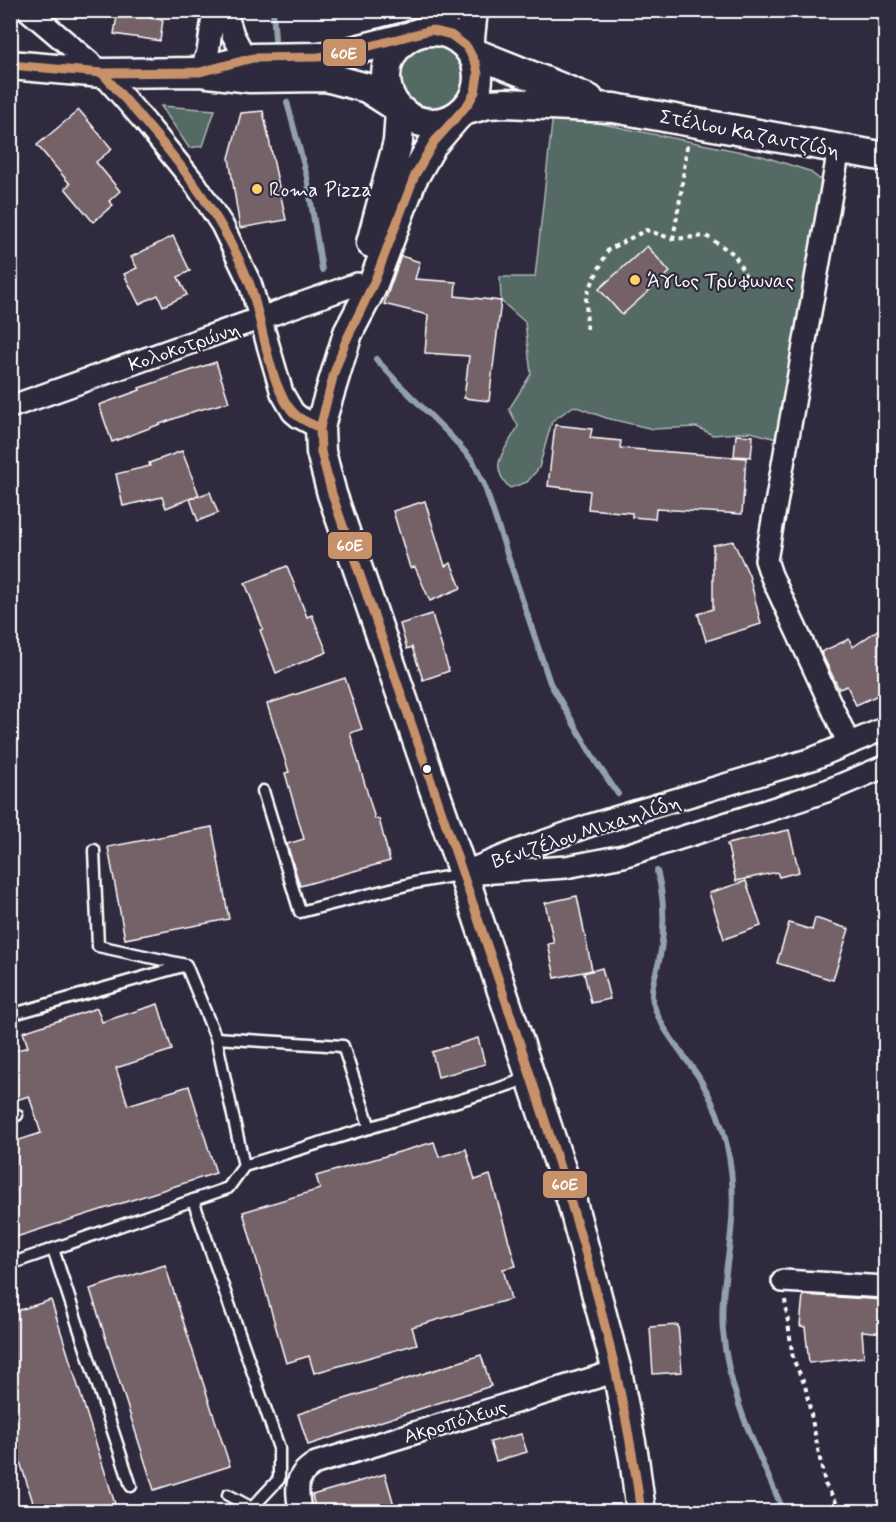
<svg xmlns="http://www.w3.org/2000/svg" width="896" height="1522" viewBox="0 0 896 1522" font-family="Mynerve,sans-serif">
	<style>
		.green { fill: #566b65; stroke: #aab5b2; stroke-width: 1.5 }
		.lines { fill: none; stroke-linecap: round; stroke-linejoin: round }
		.stream { stroke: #92a1ac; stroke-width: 6 }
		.building { fill: #756269; stroke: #fff; stroke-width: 1.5 }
		.lane-casing { stroke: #fff; stroke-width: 15 }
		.street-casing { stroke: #fff; stroke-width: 26 }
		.secondary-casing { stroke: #fff; stroke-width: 33 }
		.path { stroke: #fff; stroke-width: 4; stroke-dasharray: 4.5 4.5; stroke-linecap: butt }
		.lane { stroke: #2f2a3d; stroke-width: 10 }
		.street { stroke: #2f2a3d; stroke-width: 21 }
		.secondary { stroke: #2f2a3d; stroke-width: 28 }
		.bus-1-casing { stroke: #2f2a3d; stroke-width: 14 }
		.bus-1 { stroke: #c7916a; stroke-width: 9 }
		.poi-dot { fill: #ffd166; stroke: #2f2a3d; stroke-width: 2 }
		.bus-dot { fill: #fff; stroke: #2f2a3d; stroke-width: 2 }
		.labels { text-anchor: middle; stroke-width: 4.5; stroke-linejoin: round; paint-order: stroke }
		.street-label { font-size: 20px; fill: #fff; stroke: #2f2a3d }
		.poi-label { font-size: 20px; fill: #fff; stroke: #2f2a3d; text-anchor: start }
		.line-badge { stroke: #2f2a3d; stroke-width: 2 }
		.badge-label { font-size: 16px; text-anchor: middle; font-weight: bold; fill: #fff }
	</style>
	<rect width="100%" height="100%" fill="#2f2a3d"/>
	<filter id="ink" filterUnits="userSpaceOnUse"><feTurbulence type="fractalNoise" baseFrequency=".0167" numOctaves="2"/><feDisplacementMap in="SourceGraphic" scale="12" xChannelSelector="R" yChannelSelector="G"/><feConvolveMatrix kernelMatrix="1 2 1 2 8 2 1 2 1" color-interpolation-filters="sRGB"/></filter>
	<g filter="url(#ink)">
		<g class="green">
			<circle cx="433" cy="77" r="36"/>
			<polygon points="161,106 215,110 203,146 189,148"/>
			<path d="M 553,114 L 762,156 L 809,171 L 828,186 L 780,440 L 751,432 L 713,435 L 697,427 L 653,429 L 606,418 L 574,406 L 552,421 L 539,468 L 527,482 L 510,488 C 486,464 506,451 518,426 L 509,409 L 531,374 L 525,322 L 501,301 L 500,277 L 535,277 Z"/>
		</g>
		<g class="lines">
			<g class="stream">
				<polyline points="273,10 275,39"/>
				<polyline points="287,102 307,177 322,270"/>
				<polyline points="376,359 398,383 449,434 473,461 485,487 550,683 596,762 618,794"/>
				<path d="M 657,871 C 665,899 665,927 660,956 C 658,969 651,983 652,996 C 655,1024 685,1055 700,1079 C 712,1099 722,1122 727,1146 C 733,1173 734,1204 731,1232 C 728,1265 720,1297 723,1331 C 728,1393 756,1448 780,1503"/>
			</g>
		</g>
		<g class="building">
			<polygon points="118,10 151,10 150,18 163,20 160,41 114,34"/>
			<polygon points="79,110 112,149 96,162 120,191 109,201 113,205 93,222 65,188 70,184 37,145"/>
			<polygon points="263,111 286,220 240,228 229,158 241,113"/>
			<polygon points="173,236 190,271 178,277 187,295 163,306 158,295 139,304 124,274 137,268 131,257"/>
			<polygon points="647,246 670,272 622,315 599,289"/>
			<polygon points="401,256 420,262 415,279 456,282 455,296 501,301 489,401 464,398 469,356 425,353 428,315 384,304"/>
			<polygon points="216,362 229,402 195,411 112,442 99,405 140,390 139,388"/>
			<polygon points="555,425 592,429 590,438 621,441 620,448 746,458 742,514 656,509 655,519 632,517 632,513 588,509 590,491 548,486"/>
			<polygon points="736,435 753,436 751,457 734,456"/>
			<polygon points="182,451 199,495 166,508 162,497 123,506 116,474 150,466 149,463"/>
			<polygon points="210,492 218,513 198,521 190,499"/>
			<polygon points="425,501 445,566 451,563 461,588 430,601 415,567 410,568 393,511"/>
			<polygon points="733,541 749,575 761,624 706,641 698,614 713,609 713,545"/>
			<polygon points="287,566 307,617 312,615 327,652 276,673 260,630 263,629 245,583"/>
			<polygon points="432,614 449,671 423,680 412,647 407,649 400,624"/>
			<polygon points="885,625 885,692 856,705 847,686 839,689 821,652 849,639 853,647"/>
			<polygon points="345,678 362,729 350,733 375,819 379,819 390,861 300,886 287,844 304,839 285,773 289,772 267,704"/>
			<polygon points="212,827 229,919 125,939 108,847"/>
			<polygon points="789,830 799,872 779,877 777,872 736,881 727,844"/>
			<polygon points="746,881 761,926 724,939 709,893"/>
			<polygon points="577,896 592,970 555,978 548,944 554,943 545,903"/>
			<polygon points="815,918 849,929 833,980 777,963 789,923 812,930"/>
			<polygon points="602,968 610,999 591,1003 584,973"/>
			<polygon points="158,1004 172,1050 116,1068 128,1105 189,1086 216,1173 10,1239 10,1143 41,1133 29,1096 10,1102 10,1052 28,1047 23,1032 97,1008 102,1022"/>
			<polygon points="478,1038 485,1064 438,1077 432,1052"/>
			<polygon points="434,1142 439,1157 466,1149 475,1180 490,1175 516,1266 503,1269 511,1299 412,1327 417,1344 314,1373 309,1356 286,1363 243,1212 320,1189 316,1176"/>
			<polygon points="165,1265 230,1466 154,1490 90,1289"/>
			<polygon points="803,1295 885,1300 885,1333 862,1331 864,1357 809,1363 805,1327 800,1326"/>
			<polygon points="51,1300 115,1504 92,1512 36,1512 10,1430 10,1313"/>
			<polygon points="678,1325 682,1372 653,1374 650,1327"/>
			<polygon points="481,1355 491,1386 308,1445 298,1414"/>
			<polygon points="521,1434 527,1452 496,1461 490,1442"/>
			<polygon points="385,1474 394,1505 373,1512 316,1512 312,1495"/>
		</g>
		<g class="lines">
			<g class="lane-casing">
				<g id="lane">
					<polyline points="263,791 300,912 414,883 463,874"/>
					<polyline points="94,850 98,946 186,965 216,1038 244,1166"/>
					<polyline points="10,1015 183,966"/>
					<polyline points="216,1038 343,1046 370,1128"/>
					<polyline points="10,1117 17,1115"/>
					<polyline points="193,1200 279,1448 279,1479 252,1508 228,1495"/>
					<polyline points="53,1249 131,1486"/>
					<polyline points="10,1264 228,1188 244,1166 497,1089 531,1077"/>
				</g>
			</g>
			<g class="street-casing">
				<g id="street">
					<polyline points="28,10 102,73 145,122 196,185 222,225 250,283 282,393 293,412 299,417 320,428"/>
					<polyline points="225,10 233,35 246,59"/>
					<polyline points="200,72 208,52 214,10"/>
					<polyline points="839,149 766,560 771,575 849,744"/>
					<polyline points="10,407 357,284"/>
					<polyline points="463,873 517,851 591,825 812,759 886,728"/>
					<polyline points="479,873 566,867 623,856 785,805 829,790 886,766"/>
					<polyline points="783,1281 886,1287"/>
					<path d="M 300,1512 C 297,1488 293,1476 316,1463 L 617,1371"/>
				</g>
			</g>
			<g class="secondary-casing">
				<g id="secondary">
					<circle cx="432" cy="77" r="46"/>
					<polyline points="469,48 473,10"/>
					<polyline points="472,52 589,99"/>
					<polyline points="10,65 102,73 200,72 250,78 326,77 367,88 395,106"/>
					<polyline points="221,66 253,58 318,57 340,54 407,37"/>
					<polyline points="463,111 488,104 506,103 614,108 886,157"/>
					<polyline points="457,116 432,145 412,180 371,289 348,333 323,415 320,428 321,452 332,494 463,873 572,1202 617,1371 634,1458 641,1512"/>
					<polyline points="371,243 398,142 400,111"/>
				</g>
			</g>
			<g class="path">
				<polyline points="673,239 681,193 687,145"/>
				<polyline points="587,329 586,296 608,250 646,230 673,239 706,236 734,254 749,282"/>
				<polyline points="785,1300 793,1359 805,1385 825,1484 837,1504 855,1511 886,1507"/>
			</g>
			<use href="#lane" class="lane"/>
			<use href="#street" class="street"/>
			<use href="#secondary" class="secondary"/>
			<g class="bus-1-casing">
				<g id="bus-1">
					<path d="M 10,65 L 102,73 L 200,72 L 253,58 L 318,57 L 340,54 L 431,30 L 451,35 L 467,47 L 476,64 L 478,74 L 475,92 L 468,104 L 434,142 L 415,175 L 375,280 L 345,343 L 334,373 L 320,428 L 321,452 L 332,494 C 393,671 455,848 514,1026 C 567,1185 619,1344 641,1512"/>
					<path d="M 102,73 C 158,136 217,202 249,282 C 263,318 268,390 296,415 C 303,421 312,424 320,428"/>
				</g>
			</g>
			<use href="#bus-1" class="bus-1"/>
		</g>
	</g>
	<g class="poi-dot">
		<circle cx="257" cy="189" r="6"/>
		<circle cx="635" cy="280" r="6"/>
	</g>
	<circle class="bus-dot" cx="427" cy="769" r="5"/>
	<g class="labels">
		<g class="street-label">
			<text transform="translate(750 133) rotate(11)" y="7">Στέλιου Καζαντζίδη</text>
			<text transform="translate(184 346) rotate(-19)" y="7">Κολοκοτρώνη</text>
			<text transform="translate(586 831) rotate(-18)" y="7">Βενιζέλου Μιχαηλίδη</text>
			<text transform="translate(455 1421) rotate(-17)" y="7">Ακροπόλεως</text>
		</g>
		<g class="poi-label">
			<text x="269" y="196">Roma Pizza</text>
			<text x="647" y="287">Άγιος Τρύφωνας</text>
		</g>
	</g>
	<g class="line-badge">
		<rect x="322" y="38" width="45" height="29" rx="6" fill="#c7916a"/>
		<rect x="327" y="531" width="46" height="29" rx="6" fill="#c7916a"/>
		<rect x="542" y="1170" width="46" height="29" rx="6" fill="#c7916a"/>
	</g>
	<g class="badge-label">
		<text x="344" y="59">60Ε</text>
		<text x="350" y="551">60Ε</text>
		<text x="565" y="1190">60Ε</text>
	</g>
	<rect width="896" height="1522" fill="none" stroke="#2f2a3d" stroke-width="36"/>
	<rect x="18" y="18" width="860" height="1486" fill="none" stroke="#fff" stroke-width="2" filter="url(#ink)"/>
</svg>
